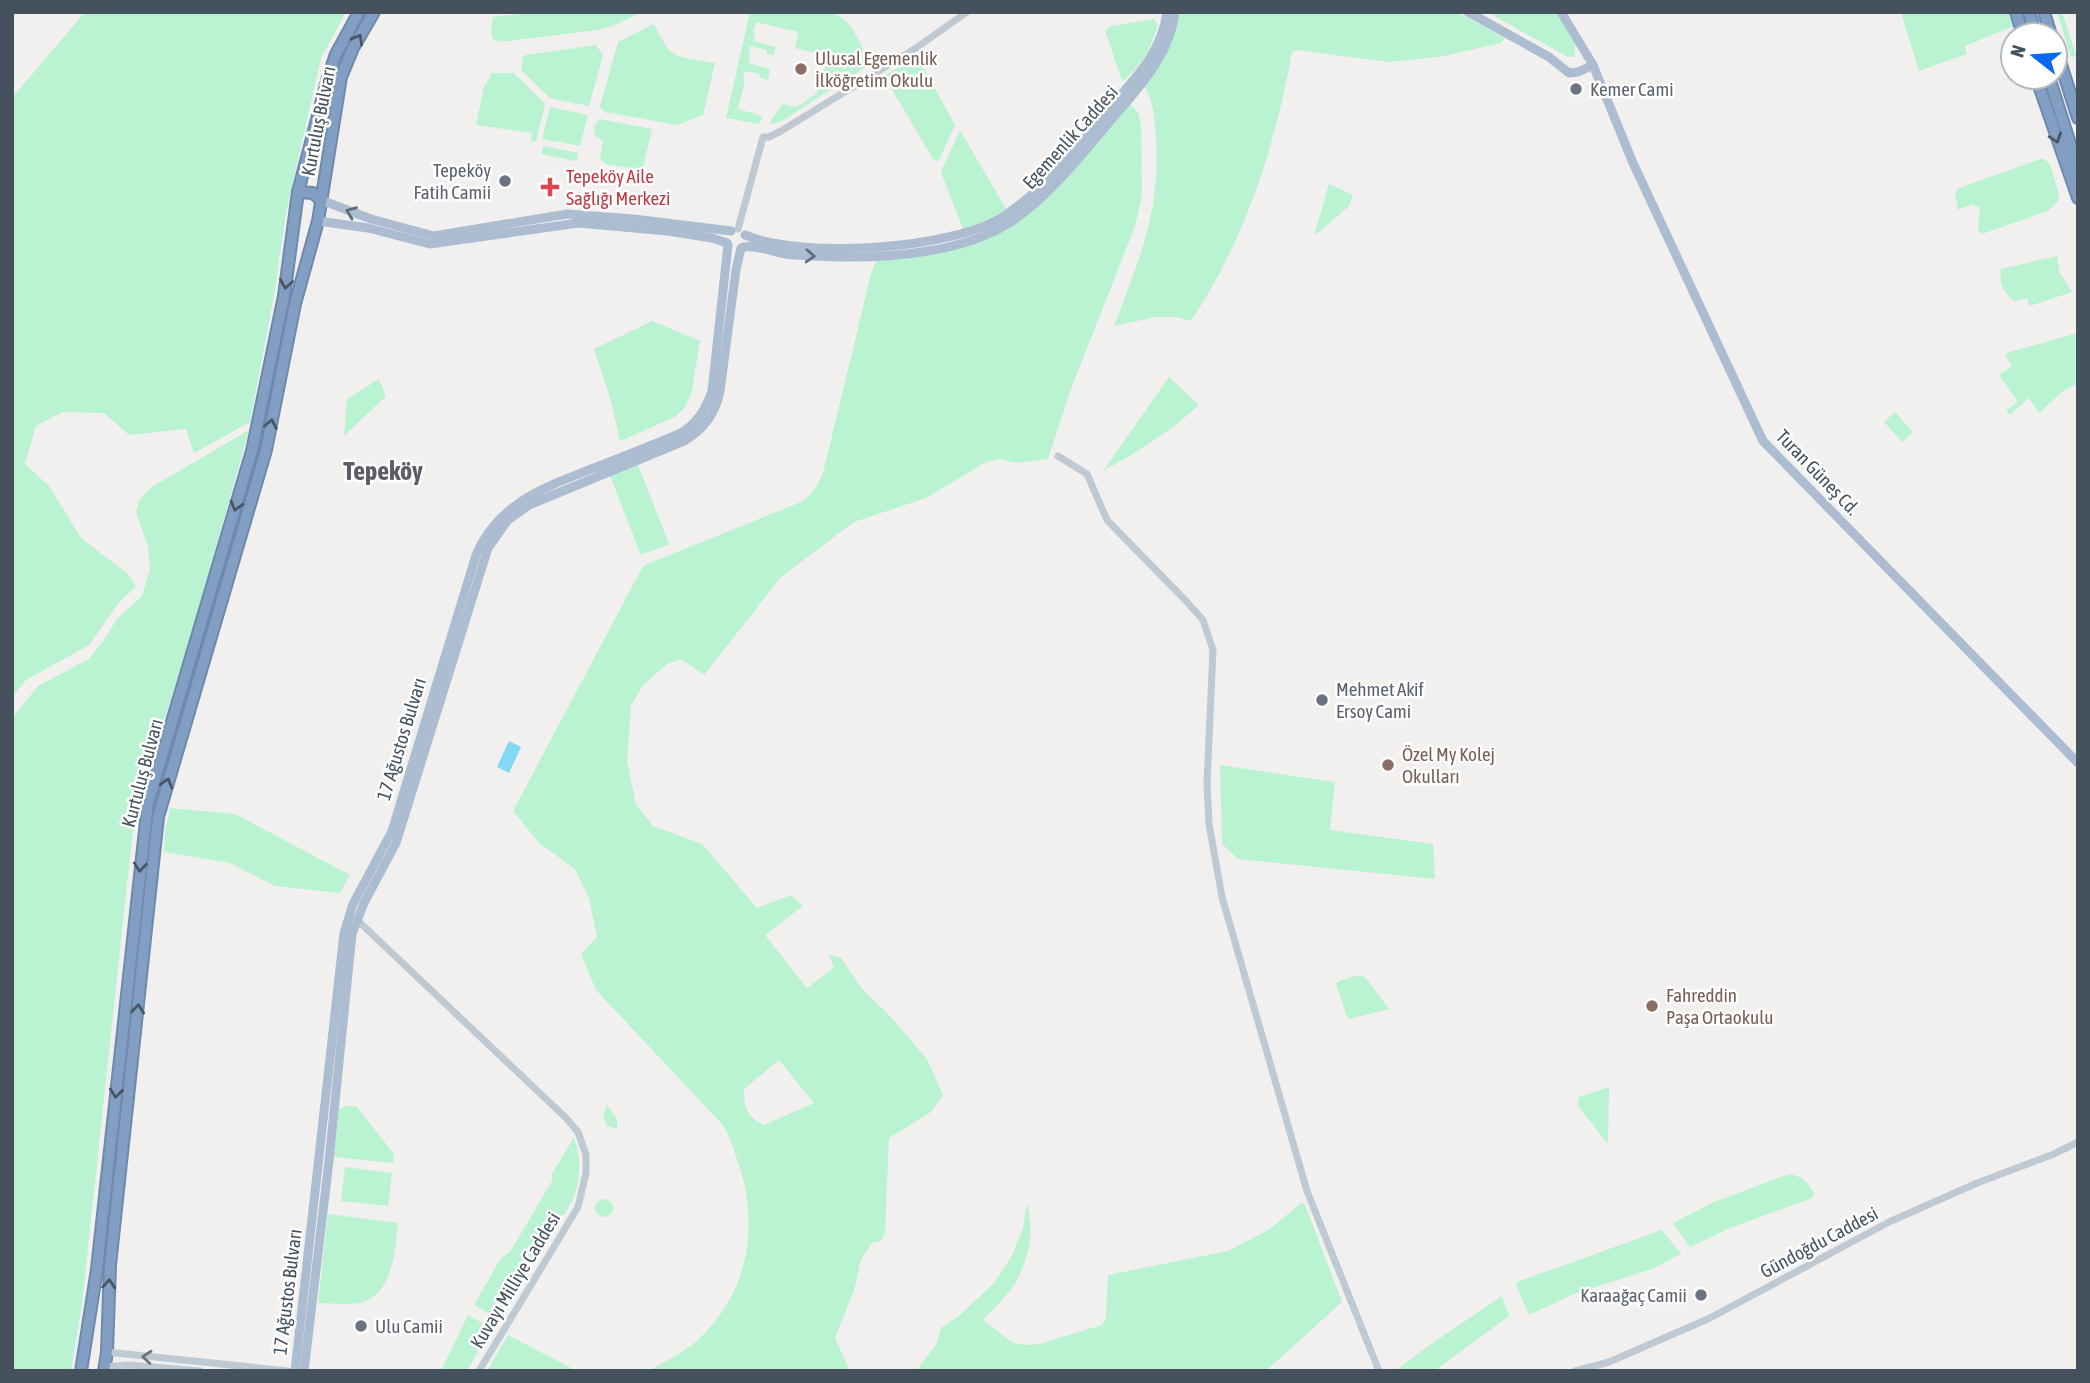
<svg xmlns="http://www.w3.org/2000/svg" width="2090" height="1383" viewBox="0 0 2090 1383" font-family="'Asap Condensed',sans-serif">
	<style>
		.green { fill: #b9f3d1; fill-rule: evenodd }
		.water { fill: #82d9f4 }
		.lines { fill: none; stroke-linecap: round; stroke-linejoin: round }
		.highway-casing { stroke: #6d8aae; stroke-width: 14 }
		.minor { stroke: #bec9d2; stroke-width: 7 }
		.major { stroke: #acbdd1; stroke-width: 9 }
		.highway { stroke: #829fc3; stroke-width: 10 }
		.oneway { stroke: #485663 }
		.oneway2 { stroke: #5f6d7b }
		.oneway3 { stroke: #697681 }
		.education-dot { fill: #8d6e63; stroke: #fff; stroke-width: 2.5 }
		.worship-dot { fill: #6b7280; stroke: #fff; stroke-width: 2.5 }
		.health-dot { fill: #e0444e; stroke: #fff; stroke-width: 2.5 }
		.labels { text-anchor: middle; stroke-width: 5; stroke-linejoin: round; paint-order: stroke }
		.education-label { font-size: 19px; fill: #785e54; stroke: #fff; text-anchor: start }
		.worship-label { font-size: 19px; fill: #5b616d; stroke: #fff; text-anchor: start }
		.street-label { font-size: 19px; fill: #45525e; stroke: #fff }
		.health-label { font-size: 19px; fill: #be3a42; stroke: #fff; text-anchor: start }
		.district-label { font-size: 26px; font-weight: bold; fill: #5b5f65; stroke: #fff }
	</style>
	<rect width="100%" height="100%" fill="#f2efef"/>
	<g class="green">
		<polygon points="85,12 346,12 321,58 286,213 274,295 250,422 194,453 186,429 129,435 104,413 63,412 36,426 25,464 49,486 81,538 128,574 136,587 120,601 89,645 26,680 12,697 12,98"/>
		<polygon points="535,12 643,12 612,26 598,30 500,42 493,39 491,32 493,17"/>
		<path d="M 750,12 L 827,12 C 834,14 841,16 847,22 C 855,32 869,55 866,67 L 780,122 L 770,124 L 772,118 L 783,104 L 797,107 L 817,93 L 828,56 L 795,48 L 798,32 L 756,22 L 753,33 L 755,34 L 754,41 L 776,47 L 774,55 L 767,54 L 767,50 L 750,46 L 749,63 L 770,69 L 768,80 L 760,78 L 760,74 L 745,71 L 743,79 L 745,80 L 738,109 L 762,116 L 760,124 L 726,118 Z"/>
		<path d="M 1179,12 L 1457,12 L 1505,38 L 1501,43 L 1439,57 L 1389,62 L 1296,50 L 1292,52 C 1275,147 1245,240 1191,321 L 1177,317 L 1155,317 L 1114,326 C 1139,260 1161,211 1156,138 C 1155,120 1154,102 1144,86 C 1162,63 1176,42 1179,12 Z"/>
		<path d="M 1487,12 L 1555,12 C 1564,25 1580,41 1574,57 L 1568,57 Z"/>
		<polygon points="1901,12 2010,12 2014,26 1965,46 1967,54 1919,71"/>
		<polygon points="2057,12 2062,12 2076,55 2074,57 2071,57"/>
		<path d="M 1154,19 L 1158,24 C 1153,45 1139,70 1122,81 L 1105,30 L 1111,26 Z"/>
		<path d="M 654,24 C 672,62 676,56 715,63 L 703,115 L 677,125 L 605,112 L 600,107 L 618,42 Z"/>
		<polygon points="596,45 603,55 589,106 550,98 521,70 523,57 526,55"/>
		<polygon points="917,56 955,125 938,162 933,159 884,76"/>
		<polygon points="492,73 514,73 545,104 536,142 531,141 532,133 476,125 484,87"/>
		<path d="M 1130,104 L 1138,112 L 1141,125 L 1142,196 L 1135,226 L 1071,389 L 1048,459 L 1017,463 L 1000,459 L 986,462 L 926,498 L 854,522 L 781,577 L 704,675 L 681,659 L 667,664 L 643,685 L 631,706 L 627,761 L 636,804 L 653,826 L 702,844 L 757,908 L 791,895 L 803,906 L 765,935 L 807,988 L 834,968 L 829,955 L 841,958 L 862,989 L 891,1017 L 927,1059 L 943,1095 L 931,1112 L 889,1138 L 885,1233 L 881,1241 L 872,1243 L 861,1259 L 855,1287 L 835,1338 L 850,1371 L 648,1371 C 666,1361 687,1351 702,1336 C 750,1288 759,1224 738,1162 C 733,1148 730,1135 721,1123 L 596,990 L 581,954 L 597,937 L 589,898 L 575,869 L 539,843 L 513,811 L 642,568 L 647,564 L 801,502 C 815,493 818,484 824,469 L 871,274 L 876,261 L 957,249 L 1007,230 L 1065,181 ZM 779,1060 L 814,1103 L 764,1125 C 747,1117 744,1107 744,1089 Z"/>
		<polygon points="550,107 588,115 580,146 542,139"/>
		<polygon points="599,119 652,129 643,168 640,170 606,164 600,159 603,141 594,134 594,127"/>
		<polygon points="960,130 1006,209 994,217 963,229 941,172"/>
		<polygon points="543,146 578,153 577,161 541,154"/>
		<polygon points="2043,158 2050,164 2059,195 2059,200 2048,211 1982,234 1978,230 1980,208 1972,204 1958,210 1955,193 1959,188"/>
		<polygon points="1329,184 1353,195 1349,206 1314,236"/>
		<path d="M 2057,256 L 2060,273 L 2072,292 L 2030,306 L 2027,298 L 2014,301 C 2003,293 1999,283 2001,269 Z"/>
		<polygon points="652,321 700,341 692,391 685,407 675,417 620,441 611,401 594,349"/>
		<polygon points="2078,333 2078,383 2062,392 2039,413 2029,398 2010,415 2006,410 2018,402 1999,375 2012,366 2005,356 2010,352"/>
		<path d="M 1169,377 L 1199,405 C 1170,432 1137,452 1103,471 Z"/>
		<polygon points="379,379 386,396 344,436 347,399"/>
		<polygon points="1895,412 1913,432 1902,442 1884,422"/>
		<polygon points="249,430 190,640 139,797 131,847 82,1304 71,1371 12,1371 12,718 38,686 89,659 104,640 117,619 142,596 150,569 148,546 136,512 139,500 152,487"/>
		<polygon points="638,465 669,544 641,555 610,476"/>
		<polygon points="1220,765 1335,782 1330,830 1433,844 1435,879 1238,859 1222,844"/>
		<polygon points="170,808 235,814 350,875 340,893 275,886 230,863 164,852 165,831"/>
		<polygon points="1359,975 1365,977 1389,1009 1349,1019 1347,1017 1336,984 1339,981"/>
		<polygon points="1609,1087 1608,1144 1578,1106 1579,1097"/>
		<polygon points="607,1105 617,1119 617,1129 607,1126 603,1115"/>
		<polygon points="345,1106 357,1107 394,1154 393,1163 334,1157 339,1109"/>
		<path d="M 574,1137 C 583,1166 581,1189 564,1215 L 557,1216 L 497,1318 L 474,1305 L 501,1258 L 510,1252 L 552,1181 L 552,1174 Z"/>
		<polygon points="345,1167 392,1173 388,1206 341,1201"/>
		<path d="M 1789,1174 C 1801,1176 1809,1182 1814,1194 L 1812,1198 L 1730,1228 L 1690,1247 L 1673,1223 L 1714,1202 Z"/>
		<circle cx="604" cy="1208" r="9"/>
		<path d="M 1301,1203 L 1305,1205 L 1342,1302 L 1266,1371 L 916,1371 L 937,1343 L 941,1328 L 960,1315 L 995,1282 L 1012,1255 L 1023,1228 L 1027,1204 C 1036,1232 1027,1269 1009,1292 C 1001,1302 991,1311 983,1320 L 1013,1343 L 1027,1345 L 1039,1344 L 1102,1325 L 1106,1319 L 1108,1275 L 1228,1251 L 1270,1229 Z"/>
		<path d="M 328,1214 L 398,1223 C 395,1249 394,1292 363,1302 C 350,1306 331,1303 318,1303 Z"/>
		<polygon points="1662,1230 1681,1254 1652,1269 1574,1294 1529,1315 1516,1285 1517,1282"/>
		<polygon points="1502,1296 1509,1316 1434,1371 1395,1371 1427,1347"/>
		<polygon points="468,1315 491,1328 467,1371 441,1371"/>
		<polygon points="508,1335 577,1371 487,1371"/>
	</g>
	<polygon class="water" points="509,741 521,747 509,773 497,767"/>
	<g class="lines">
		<g class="highway-casing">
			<g id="highway">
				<polyline points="2016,12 2023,35"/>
				<polyline points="2029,12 2036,35"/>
				<polyline points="2044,12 2051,35"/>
				<polyline points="2055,46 2078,118"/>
				<polyline points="2036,77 2078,198"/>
				<polyline points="2049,77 2078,169"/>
				<polyline points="298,192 313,193 321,200"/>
				<polyline points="81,1371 97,1269 148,803 252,451 284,296 298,192 327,81 336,54 359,12"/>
				<polyline points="104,1371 107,1352 110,1265 158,817 266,450 295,304 318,221 341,77 353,48 374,12"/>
			</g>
		</g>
		<g class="minor">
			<polyline points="738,229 763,137 769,137 781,131 916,48 967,12"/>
			<polyline points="1058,456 1087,474 1107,520 1187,602 1203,620 1213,650 1207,783 1209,824 1222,897 1307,1191 1379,1371"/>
			<polyline points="356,919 566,1118 578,1132 586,1155 586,1173 578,1207 479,1371"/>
			<polyline points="107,1352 288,1371"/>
			<polyline points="104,1367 129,1365 200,1371"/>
			<polyline points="1575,1371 1609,1362 1708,1319 1889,1222 1977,1183 2054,1154 2078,1142"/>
		</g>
		<g class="major">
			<polyline points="1468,12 1549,57 1569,73 1578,72 1593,65"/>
			<polyline points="1561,12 1593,65 1633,163 1763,441 2078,763"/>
			<polyline points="321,200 371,219 434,236 567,214 634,219 731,231"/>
			<polyline points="318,221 368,228 430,244 578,223 668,231 712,238 727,243"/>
			<path d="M 745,235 C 802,259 952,250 1004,216 C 1045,189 1077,147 1108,110 C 1133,80 1162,53 1167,12"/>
			<path d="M 743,247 C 757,245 771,251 785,254 C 802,256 820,256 838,257 C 891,258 964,252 1009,223 C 1048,198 1078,159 1107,125 C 1135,91 1170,58 1175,12"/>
			<path d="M 295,1371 L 344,933 L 353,904 L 392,831 L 476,555 C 498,503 545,487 594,468 C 622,457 651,446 679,434 C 697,425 706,409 712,391 L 728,245"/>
			<path d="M 304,1371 L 329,1161 L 352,934 L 364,903 L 396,843 L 488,548 L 508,520 L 529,505 L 684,441 C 703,430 716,413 720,391 L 736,270 L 741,248"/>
		</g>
		<use href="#highway" class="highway"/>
	</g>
	<defs><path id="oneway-chevron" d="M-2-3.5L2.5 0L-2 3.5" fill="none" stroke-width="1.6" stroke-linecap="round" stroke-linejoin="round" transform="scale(1.75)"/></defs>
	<g class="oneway">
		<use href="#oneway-chevron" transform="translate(358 39) rotate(-61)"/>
		<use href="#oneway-chevron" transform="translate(2056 138) rotate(71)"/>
		<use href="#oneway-chevron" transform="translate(286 284) rotate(99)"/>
		<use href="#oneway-chevron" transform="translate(271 424) rotate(-79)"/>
		<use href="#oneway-chevron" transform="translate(236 506) rotate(106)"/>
		<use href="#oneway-chevron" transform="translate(167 783) rotate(-73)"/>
		<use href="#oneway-chevron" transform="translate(140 867) rotate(96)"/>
		<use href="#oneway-chevron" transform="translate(138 1009) rotate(-84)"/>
		<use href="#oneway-chevron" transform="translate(116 1093) rotate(96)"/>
		<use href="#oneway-chevron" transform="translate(109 1284) rotate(-86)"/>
	</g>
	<g class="oneway2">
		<use href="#oneway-chevron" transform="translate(351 212) rotate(-158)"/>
		<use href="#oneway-chevron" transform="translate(810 256) rotate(3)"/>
	</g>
	<use class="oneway3" href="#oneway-chevron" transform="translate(147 1357) rotate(-175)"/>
	<g class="education-dot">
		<circle cx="801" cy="69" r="7"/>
		<circle cx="1388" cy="765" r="7"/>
		<circle cx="1652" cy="1006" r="7"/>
	</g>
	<g class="worship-dot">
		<circle cx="1576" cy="89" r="7"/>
		<circle cx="505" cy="181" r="7"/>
		<circle cx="1322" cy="700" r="7"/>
		<circle cx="1701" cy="1295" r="7"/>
		<circle cx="361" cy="1326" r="7"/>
	</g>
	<path class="health-dot" d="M546.5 176.5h7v7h7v7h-7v7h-7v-7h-7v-7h7z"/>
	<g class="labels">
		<g class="education-label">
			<text x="815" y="65">Ulusal Egemenlik<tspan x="815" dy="22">İlköğretim Okulu</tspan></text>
			<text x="1402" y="761">Özel My Kolej<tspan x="1402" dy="22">Okulları</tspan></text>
			<text x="1666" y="1002">Fahreddin<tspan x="1666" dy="22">Paşa Ortaokulu</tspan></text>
		</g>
		<g class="worship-label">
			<text x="1590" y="96">Kemer Cami</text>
			<text x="491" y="177" text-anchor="end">Tepeköy<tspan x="491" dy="22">Fatih Camii</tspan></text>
			<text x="1336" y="696">Mehmet Akif<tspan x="1336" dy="22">Ersoy Cami</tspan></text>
			<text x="1687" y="1302" text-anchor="end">Karaağaç Camii</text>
			<text x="375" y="1333">Ulu Camii</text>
		</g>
		<g class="street-label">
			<text transform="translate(318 121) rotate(-79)" y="7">Kurtuluş Bulvarı</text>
			<text transform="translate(1070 137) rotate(-48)" y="7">Egemenlik Caddesi</text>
			<text transform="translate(1818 472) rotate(46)" y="7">Turan Güneş Cd.</text>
			<text transform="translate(401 739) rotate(-73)" y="7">17 Ağustos Bulvarı</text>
			<text transform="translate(142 773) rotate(-75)" y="7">Kurtuluş Bulvarı</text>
			<text transform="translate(1819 1242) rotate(-28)" y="7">Gündoğdu Caddesi</text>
			<text transform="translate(515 1280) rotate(-59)" y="7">Kuvayı Milliye Caddesi</text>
			<text transform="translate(287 1292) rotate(-83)" y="7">17 Ağustos Bulvarı</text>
		</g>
		<g class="health-label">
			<text x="566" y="183">Tepeköy Aile<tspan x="566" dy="22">Sağlığı Merkezi</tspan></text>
		</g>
		<g class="district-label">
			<text x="383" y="480">Tepeköy</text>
		</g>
	</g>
	<rect width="2090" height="1383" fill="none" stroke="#45525e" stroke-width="28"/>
	<g transform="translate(2034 56) rotate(287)"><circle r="33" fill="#ffffff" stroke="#b5babf" stroke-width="2"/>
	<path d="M0-5L12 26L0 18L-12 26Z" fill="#0867f3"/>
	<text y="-10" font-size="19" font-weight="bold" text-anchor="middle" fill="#45525e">N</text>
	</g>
</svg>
